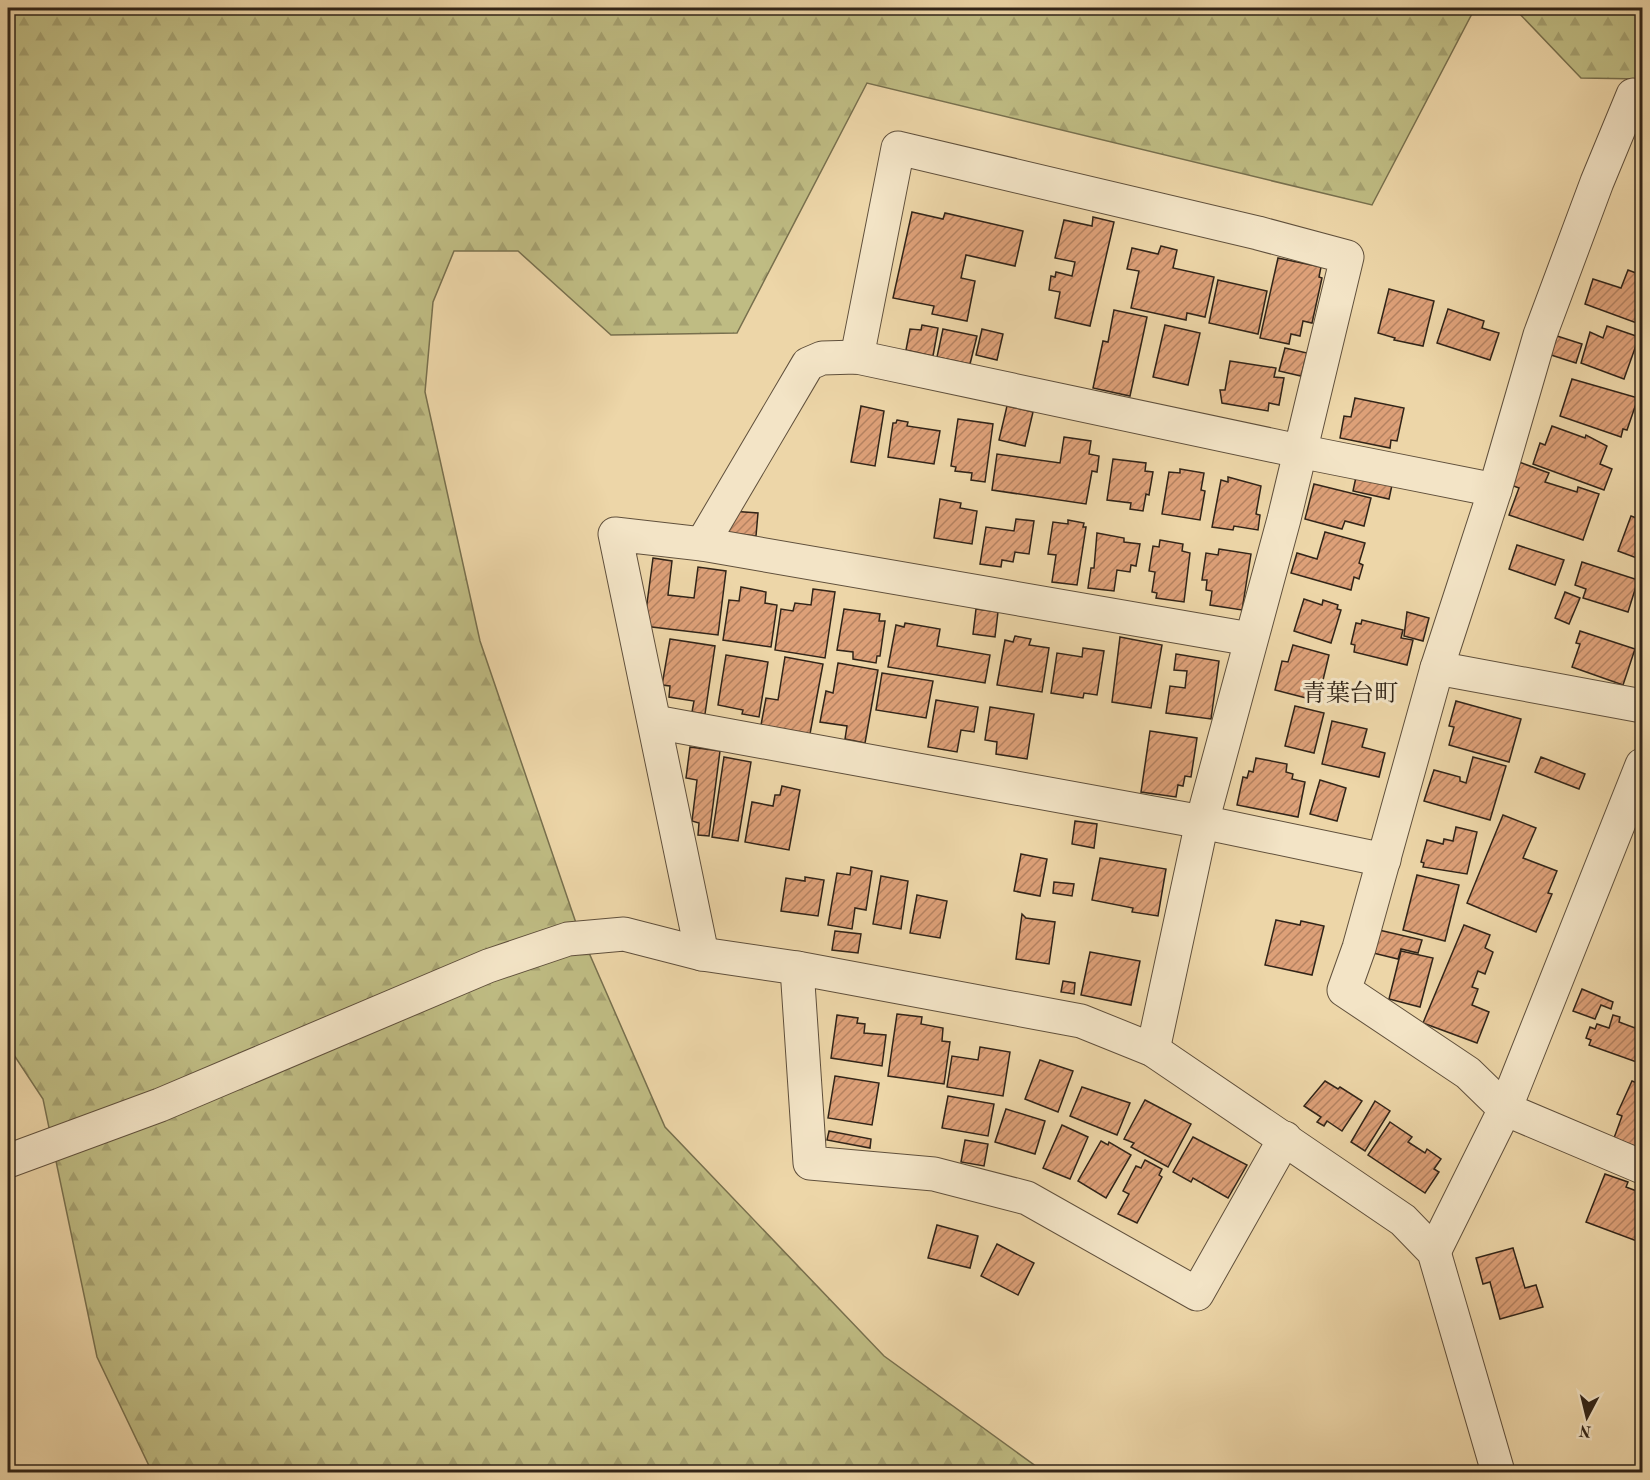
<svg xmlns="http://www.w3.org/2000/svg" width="1650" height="1480" viewBox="0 0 1650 1480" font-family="'Old Standard TT','Noto Serif JP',serif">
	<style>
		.forest { fill: url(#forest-firs); stroke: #78704e; stroke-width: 1.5 }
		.building { fill: url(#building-hatch); stroke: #312418; stroke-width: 1.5 }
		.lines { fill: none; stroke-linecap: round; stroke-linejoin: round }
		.street-casing { stroke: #60503c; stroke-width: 35 }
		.street { stroke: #f3e4c6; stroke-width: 33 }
		.labels { text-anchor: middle; stroke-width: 6; stroke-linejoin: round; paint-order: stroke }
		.quarter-label { font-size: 24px; fill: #312418; stroke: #f3e4c6 }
	</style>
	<defs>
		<pattern id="forest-firs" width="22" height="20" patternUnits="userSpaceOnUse" patternTransform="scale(1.5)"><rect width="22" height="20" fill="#bfbc83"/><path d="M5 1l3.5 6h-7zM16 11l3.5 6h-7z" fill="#a5a170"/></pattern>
		<pattern id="building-hatch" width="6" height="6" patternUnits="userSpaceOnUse" patternTransform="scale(1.5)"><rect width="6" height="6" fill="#dda078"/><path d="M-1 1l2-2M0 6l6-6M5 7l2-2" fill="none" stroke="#b48261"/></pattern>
	</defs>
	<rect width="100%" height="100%" fill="#edd6a8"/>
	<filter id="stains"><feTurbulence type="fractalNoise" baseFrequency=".00333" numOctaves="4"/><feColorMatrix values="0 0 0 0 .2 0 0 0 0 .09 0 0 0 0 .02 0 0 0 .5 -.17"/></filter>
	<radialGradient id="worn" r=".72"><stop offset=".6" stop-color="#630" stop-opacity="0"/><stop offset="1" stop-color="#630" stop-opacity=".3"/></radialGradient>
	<g class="forest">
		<polygon points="8,8 1475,8 1372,205 867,83 737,333 611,335 518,251 454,251 433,302 425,392 480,641 576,923 665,1127 884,1356 1044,1472 152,1472 97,1357 43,1099 8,1046"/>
		<polygon points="1514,8 1642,8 1642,79 1581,78"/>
	</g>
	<g class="building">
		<polygon points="912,212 943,219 945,213 1023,231 1015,266 966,255 961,278 975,281 967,321 932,314 934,306 893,298"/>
		<polygon points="1093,217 1114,222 1090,326 1055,318 1060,292 1049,290 1051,276 1055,277 1056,272 1072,276 1075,262 1055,258 1064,220 1092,226"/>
		<polygon points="1161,246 1177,250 1173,268 1214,277 1205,317 1187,313 1186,320 1131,308 1139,271 1127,269 1132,248 1158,254"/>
		<polygon points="1642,256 1642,325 1585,304 1593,279 1621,288 1628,270 1636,273"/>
		<polygon points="1278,258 1321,267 1319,277 1322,278 1312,323 1303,321 1300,336 1291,334 1289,344 1260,338"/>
		<polygon points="1218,280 1267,291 1258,334 1209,323"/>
		<polygon points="1389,289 1434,301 1423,346 1394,340 1395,338 1378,333"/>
		<polygon points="1448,309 1484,321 1482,328 1499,333 1490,360 1437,343"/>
		<polygon points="1114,310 1147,317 1130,396 1093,388 1103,341 1108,342"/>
		<polygon points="922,325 938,328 933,356 906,350 910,329 921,330"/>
		<polygon points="1165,325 1200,333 1188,385 1153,377"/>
		<polygon points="1607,326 1639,337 1624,379 1581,363 1590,332 1603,338"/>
		<polygon points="943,329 977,336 970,364 937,357"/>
		<polygon points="982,329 1003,334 997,360 976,355"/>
		<polygon points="1557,336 1582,344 1576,363 1551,355"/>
		<polygon points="1285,348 1307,353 1301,376 1279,371"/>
		<polygon points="1230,361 1276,368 1274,377 1284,378 1279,405 1269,403 1268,411 1222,403 1220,390 1225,390"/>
		<polygon points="1572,379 1638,398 1627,430 1623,429 1621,437 1560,416"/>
		<polygon points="1355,398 1404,408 1397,441 1391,440 1390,448 1340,438 1344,416 1351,417"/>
		<polygon points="861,406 884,411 875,466 851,462"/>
		<polygon points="1007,406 1033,412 1025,446 999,440"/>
		<polygon points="958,419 993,424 985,482 971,480 972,473 955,471 956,467 951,466"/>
		<polygon points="897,420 908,422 907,426 940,431 934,464 888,457 893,423 896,423"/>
		<polygon points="1552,426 1585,438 1586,435 1607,446 1600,464 1612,469 1604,490 1533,464 1540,443 1545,445"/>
		<polygon points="1064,437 1091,441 1089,454 1099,456 1097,472 1092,471 1086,504 992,490 997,454 1060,463"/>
		<polygon points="1113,459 1146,463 1145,471 1153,472 1149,495 1146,494 1143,511 1130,509 1131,503 1107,500"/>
		<polygon points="1519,462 1549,473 1545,482 1577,492 1578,487 1599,494 1583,540 1509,515 1519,488 1511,485"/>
		<polygon points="1180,469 1204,473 1201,490 1205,491 1200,520 1162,514 1169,472 1180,473"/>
		<polygon points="1228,477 1261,486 1256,514 1260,515 1258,530 1234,526 1233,530 1212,527 1221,480 1228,482"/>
		<polygon points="1356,477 1392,485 1389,499 1353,491"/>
		<polygon points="1314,484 1371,498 1364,526 1345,521 1342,529 1305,519"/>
		<polygon points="940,499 961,503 960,508 977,511 972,544 934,538"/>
		<polygon points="731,511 758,513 756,536 729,533"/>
		<polygon points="1631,516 1642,520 1642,560 1618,551"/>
		<polygon points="1016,519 1034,521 1029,554 1015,552 1013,562 1002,560 1001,567 980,564 986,527 1014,531"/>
		<polygon points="1068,520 1084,523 1083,527 1086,527 1077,585 1052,582 1056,555 1048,554 1053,522 1068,524"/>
		<polygon points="1325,532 1365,543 1359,563 1363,565 1359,579 1354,577 1351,590 1291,573 1297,553 1317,559"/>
		<polygon points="1097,533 1124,538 1124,542 1140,544 1136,566 1131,565 1130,572 1117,570 1114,591 1088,588 1091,568 1094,568"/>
		<polygon points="1160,540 1183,544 1182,551 1190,553 1184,602 1156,598 1157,593 1152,592 1155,572 1149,571 1153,546 1159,547"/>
		<polygon points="1517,545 1564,560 1555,585 1509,569"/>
		<polygon points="1219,549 1251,554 1242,610 1210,605 1212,591 1206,590 1207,580 1202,580 1206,553 1218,555"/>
		<polygon points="653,558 672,561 668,595 694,598 698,567 726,571 718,635 644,626"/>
		<polygon points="1582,562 1638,580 1628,612 1583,598 1586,589 1575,585"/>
		<polygon points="741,587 766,592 765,603 777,605 771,647 723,640 729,600 739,601"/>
		<polygon points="813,589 835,592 825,658 775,650 781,609 793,611 795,603 811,605"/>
		<polygon points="1565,592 1580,598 1569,624 1555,618"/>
		<polygon points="1304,599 1322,605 1323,600 1338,605 1337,609 1341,610 1331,643 1294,631"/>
		<polygon points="844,609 880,614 879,621 885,621 880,656 877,656 876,663 853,659 853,652 837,650"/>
		<polygon points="976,609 998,612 995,637 973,634"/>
		<polygon points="1407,612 1429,618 1423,641 1404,636"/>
		<polygon points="1362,620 1403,630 1401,638 1413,640 1407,665 1354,652 1355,645 1351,644 1356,623 1361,624"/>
		<polygon points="905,623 940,629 937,646 990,655 985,683 888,667 896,625 904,627"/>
		<polygon points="1580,631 1635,649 1623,685 1572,667 1580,644 1576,643"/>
		<polygon points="1015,636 1031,639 1029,645 1049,648 1042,692 997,685 1005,640 1013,642"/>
		<polygon points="1120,637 1162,645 1151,708 1112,702"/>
		<polygon points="670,639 715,646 705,714 692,712 694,701 669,697 670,686 662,685"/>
		<polygon points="1293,645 1329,655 1318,701 1275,690 1282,661 1288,662"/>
		<polygon points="1083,648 1104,651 1097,695 1084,693 1083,698 1051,693 1057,653 1082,657"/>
		<polygon points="1176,654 1219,661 1211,719 1166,713 1170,686 1185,688 1187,671 1174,670"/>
		<polygon points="726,655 768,662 759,717 742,714 743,710 718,705"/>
		<polygon points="785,657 823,664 810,734 761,725 766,698 778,700"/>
		<polygon points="838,663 878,670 865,743 845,739 847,726 820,722 826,691 833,693"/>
		<polygon points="882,673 933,681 926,718 876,710"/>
		<polygon points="936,700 978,707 974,732 961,730 957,752 928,747"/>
		<polygon points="1456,701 1521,719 1509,762 1449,745 1454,727 1449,726"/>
		<polygon points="1295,706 1324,713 1314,753 1285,746"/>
		<polygon points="990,707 1034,714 1027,759 996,754 997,742 985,740"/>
		<polygon points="1332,721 1367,729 1362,747 1385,753 1379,777 1322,764"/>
		<polygon points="1150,731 1197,738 1191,777 1185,776 1183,786 1178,785 1176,797 1141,792"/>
		<polygon points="690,747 720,751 709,836 698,835 699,823 692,821 697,780 686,778"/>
		<polygon points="724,757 751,762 738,841 712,837"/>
		<polygon points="1473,757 1506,766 1490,820 1424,801 1434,770 1460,777 1460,781 1466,783"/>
		<polygon points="1541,757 1585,774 1579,789 1535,772"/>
		<polygon points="1256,758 1287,764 1286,772 1293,774 1292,779 1305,782 1298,817 1237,805 1243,777 1247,778 1249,771 1253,772"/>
		<polygon points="1320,780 1346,788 1337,821 1310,814"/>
		<polygon points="782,786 800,790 789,850 745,842 752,802 773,806 775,795 780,795"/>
		<polygon points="1503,815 1536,828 1523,858 1557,871 1548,893 1552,894 1536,932 1467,903"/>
		<polygon points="1075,821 1097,824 1094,848 1072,844"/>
		<polygon points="1456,827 1477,832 1467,874 1423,867 1424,863 1421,862 1427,840 1443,844 1444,839 1453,841"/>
		<polygon points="1021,854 1047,859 1040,896 1014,891"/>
		<polygon points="1100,858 1166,869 1158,916 1132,912 1133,908 1092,900"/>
		<polygon points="851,867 872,871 866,910 855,908 852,929 828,925 837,873 850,875"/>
		<polygon points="1417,875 1459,885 1445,941 1403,930"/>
		<polygon points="881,876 908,881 901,929 873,924"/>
		<polygon points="805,877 824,880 818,916 781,911 786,878 805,881"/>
		<polygon points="1054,882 1074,884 1072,896 1053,893"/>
		<polygon points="917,895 947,901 940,938 910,933"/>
		<polygon points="1022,914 1026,918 1055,922 1049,964 1016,959"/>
		<polygon points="1276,920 1300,925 1301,921 1324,926 1312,975 1265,965"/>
		<polygon points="1464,925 1490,935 1485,948 1493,952 1485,974 1478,971 1472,987 1478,989 1472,1005 1489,1012 1477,1043 1423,1023"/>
		<polygon points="1379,930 1422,940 1418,953 1401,949 1398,959 1373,953"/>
		<polygon points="835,931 861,934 858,953 832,950"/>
		<polygon points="1401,951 1433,958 1420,1007 1389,999"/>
		<polygon points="1090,952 1140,961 1131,1005 1081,995"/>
		<polygon points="1063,981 1075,983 1074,994 1061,992"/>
		<polygon points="1582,989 1613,1002 1611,1009 1601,1005 1595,1019 1573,1011"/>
		<polygon points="897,1014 922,1017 921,1024 943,1028 942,1041 950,1042 944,1084 888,1076"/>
		<polygon points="837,1015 858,1018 857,1023 865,1024 864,1033 886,1035 882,1066 831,1058"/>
		<polygon points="1613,1015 1620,1017 1619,1022 1635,1028 1637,1022 1642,1024 1642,1064 1589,1045 1591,1040 1586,1038 1590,1027 1595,1029 1597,1024 1609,1028"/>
		<polygon points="980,1047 1010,1052 1003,1096 947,1087 952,1056 978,1060"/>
		<polygon points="1040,1060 1073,1071 1058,1112 1025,1099"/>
		<polygon points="835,1076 879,1083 872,1125 828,1118"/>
		<polygon points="1325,1081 1338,1089 1340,1087 1362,1101 1342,1131 1327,1121 1324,1126 1317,1122 1321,1117 1304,1106"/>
		<polygon points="1632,1081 1642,1085 1642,1149 1614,1138 1622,1116 1617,1114"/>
		<polygon points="1082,1087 1130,1103 1117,1135 1070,1116"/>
		<polygon points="948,1096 994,1104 988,1136 942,1128"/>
		<polygon points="1145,1100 1191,1124 1168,1167 1131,1147 1134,1143 1124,1139"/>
		<polygon points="1375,1101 1390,1111 1365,1151 1351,1142"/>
		<polygon points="1006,1109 1045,1121 1035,1154 995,1142"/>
		<polygon points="1390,1122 1412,1137 1408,1142 1425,1153 1427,1149 1441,1159 1434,1169 1439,1172 1425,1193 1368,1155"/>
		<polygon points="1062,1125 1088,1137 1070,1179 1043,1168"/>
		<polygon points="829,1131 871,1139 870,1148 827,1140"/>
		<polygon points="1193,1137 1247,1165 1228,1198 1193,1178 1191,1182 1173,1172"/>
		<polygon points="965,1140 988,1144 984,1166 961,1162"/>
		<polygon points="1101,1141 1108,1145 1109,1142 1131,1155 1106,1198 1078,1181"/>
		<polygon points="1145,1160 1162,1169 1159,1175 1162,1177 1137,1223 1118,1214 1129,1194 1123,1191 1136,1166 1141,1168"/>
		<polygon points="1605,1174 1628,1182 1626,1187 1642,1193 1642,1243 1586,1222"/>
		<polygon points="937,1225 978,1236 970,1268 928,1258"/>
		<polygon points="997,1244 1034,1263 1018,1295 981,1276"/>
		<polygon points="1513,1248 1525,1288 1536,1285 1543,1307 1500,1319 1490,1282 1483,1284 1476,1258"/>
	</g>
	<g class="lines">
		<g class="street-casing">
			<g id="street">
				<polyline points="1642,102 1633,95 1597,182 1540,335 1495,490 1437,668 1359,948 1344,990 1468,1073 1505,1109 1642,1167"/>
				<polyline points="857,357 898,148 1258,233 1347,257 1284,519 1202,822 1153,1050"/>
				<polyline points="702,544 808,364 822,358 857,357 1299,451 1495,490"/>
				<polyline points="1437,668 1642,706"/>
				<polyline points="655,722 1202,822 1384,860"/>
				<polyline points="702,954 615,534 702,544 1250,639"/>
				<polyline points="797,968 810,1163 934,1174 1027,1198 1197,1294 1285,1138"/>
				<polyline points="8,1161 160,1105 488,966 568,939 624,934 702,954 797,968 1081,1021 1153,1050 1403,1220 1434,1252 1498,1472"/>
				<polyline points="1434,1252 1505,1109 1642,765"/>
			</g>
		</g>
		<use href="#street" class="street"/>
	</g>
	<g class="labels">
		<g class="quarter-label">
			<text x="1350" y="701">青葉台町</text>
		</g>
	</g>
	<rect width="1650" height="1480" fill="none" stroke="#edd6a8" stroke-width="30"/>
	<rect x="9" y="9" width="1632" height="1462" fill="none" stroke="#312418" stroke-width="3"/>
	<rect x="15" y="15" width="1620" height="1450" fill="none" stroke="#312418" stroke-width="1.5"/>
	<g transform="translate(1587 1417) rotate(187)" stroke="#f3e4c6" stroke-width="4.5" paint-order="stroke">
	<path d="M0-4.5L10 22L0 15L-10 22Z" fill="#312418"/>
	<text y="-9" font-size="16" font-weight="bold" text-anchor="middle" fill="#312418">N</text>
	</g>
	<rect width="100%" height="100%" filter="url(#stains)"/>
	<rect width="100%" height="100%" fill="url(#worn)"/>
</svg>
